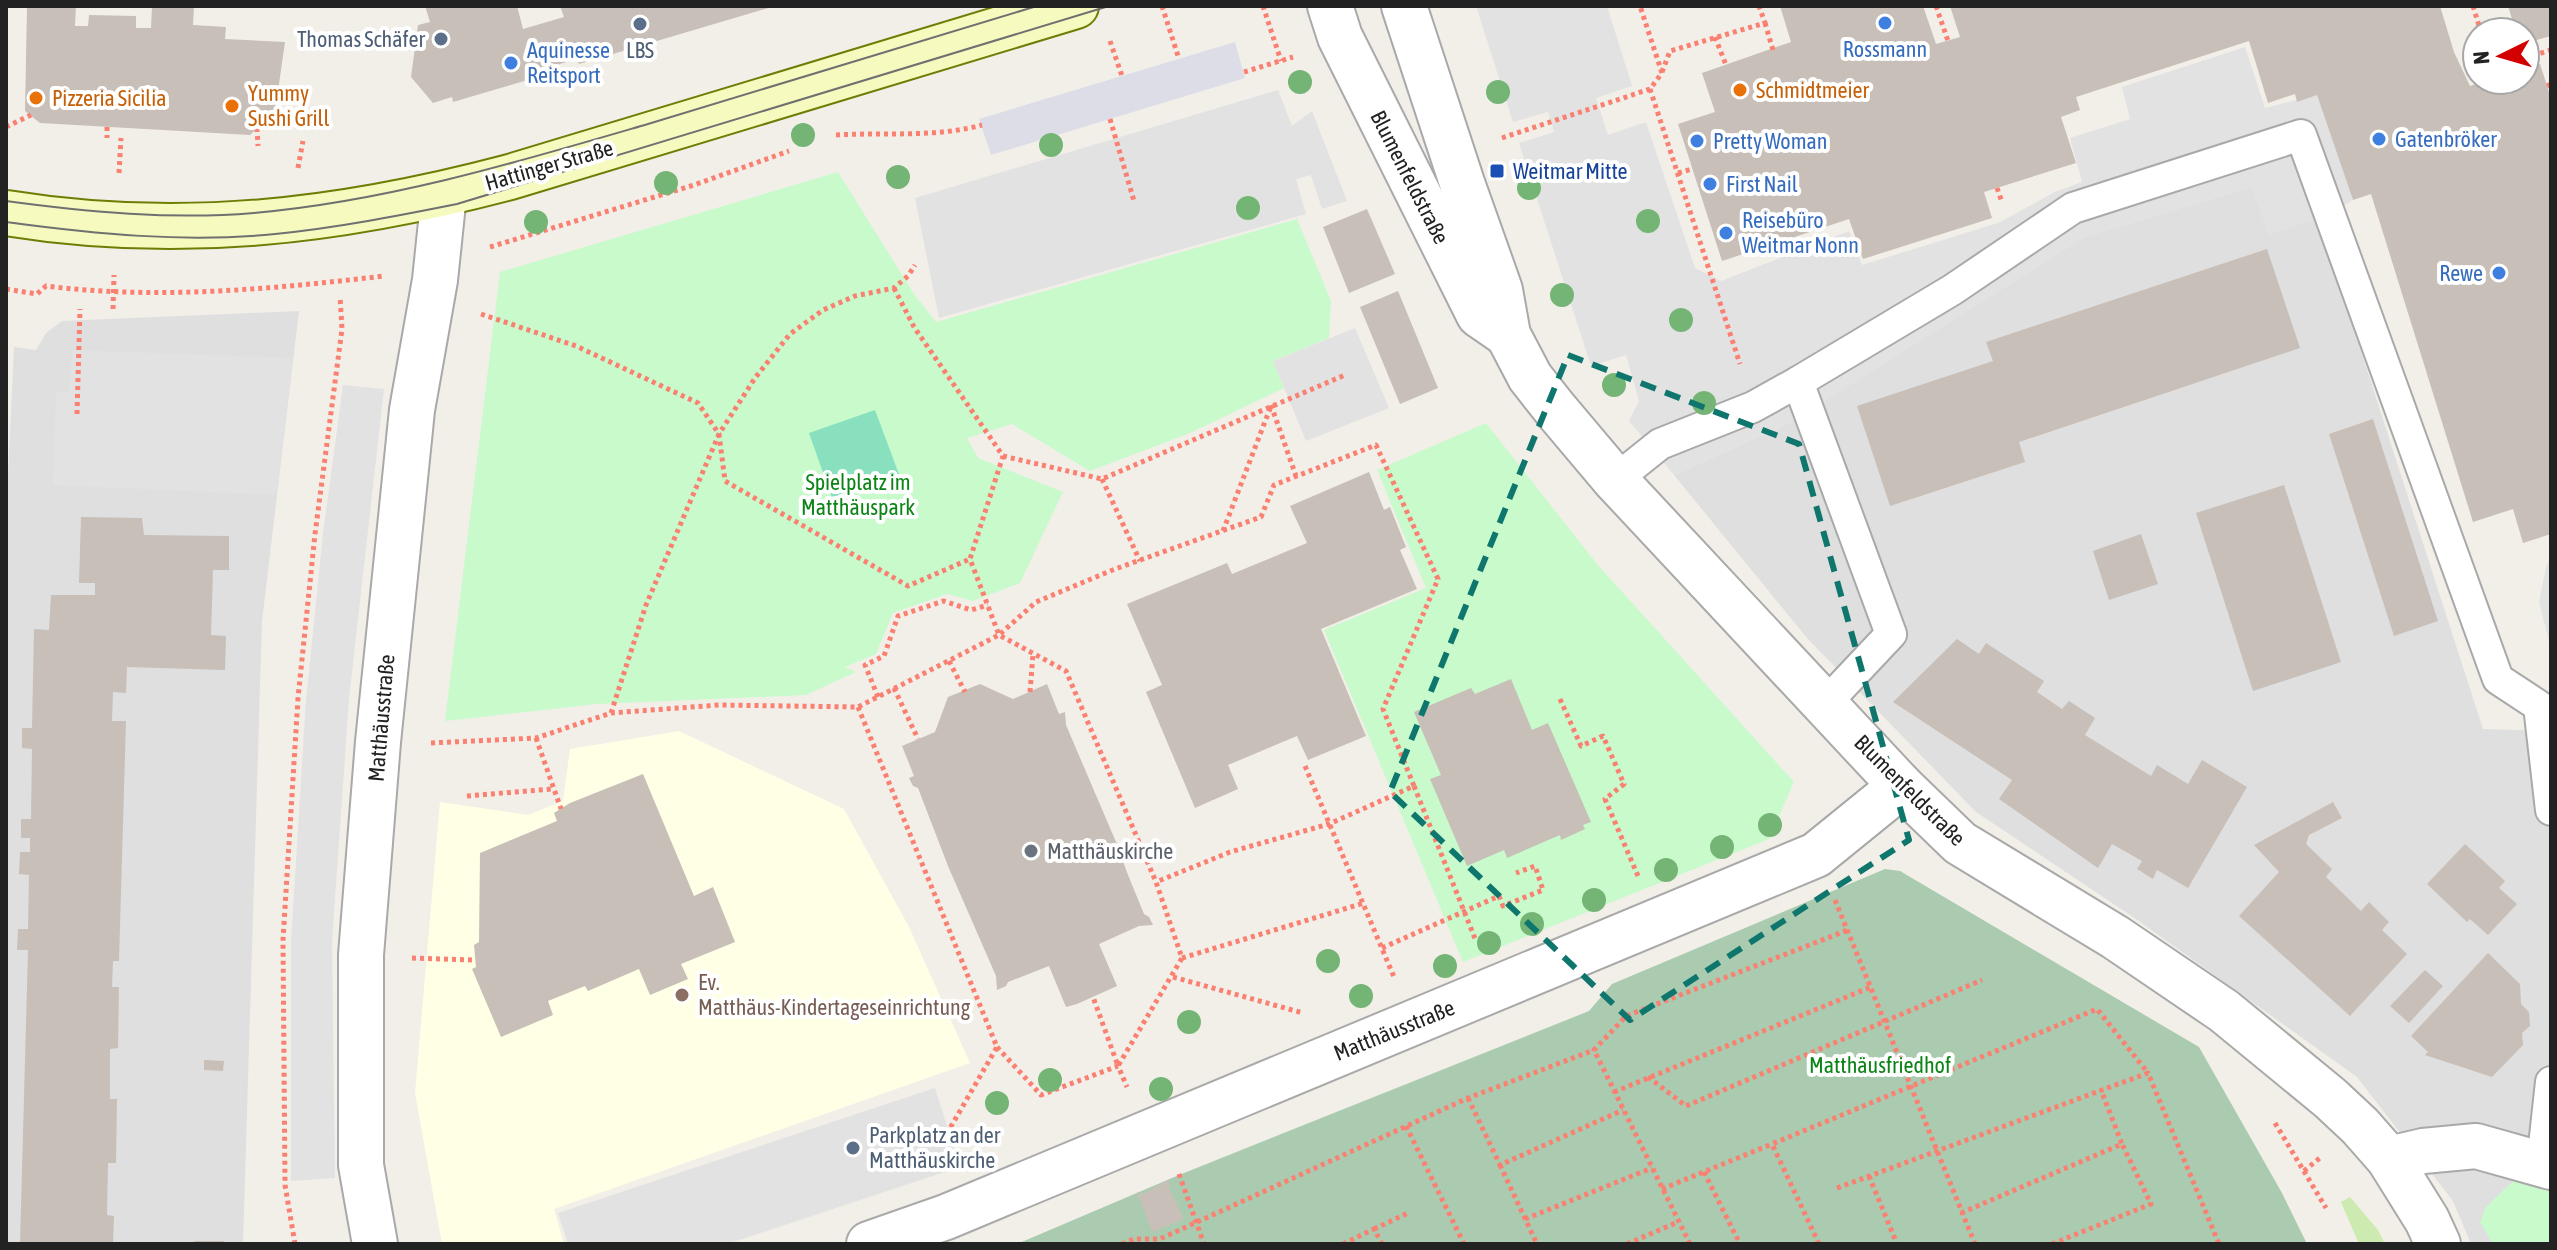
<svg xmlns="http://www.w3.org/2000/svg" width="2557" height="1250" viewBox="0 0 2557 1250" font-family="'Asap Condensed',sans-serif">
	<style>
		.residential { fill: #e0dfdf }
		.education { fill: #ffffe5 }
		.grass { fill: #cdebb0 }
		.cemetery { fill: #aacbaf }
		.park { fill: #c8facc }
		.pitch { fill: #88e0be }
		.parking { fill: #e2e2e2 }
		.plaza { fill: #dddde8 }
		.building { fill: #c7bfb8 }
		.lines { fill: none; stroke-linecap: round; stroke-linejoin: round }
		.service-casing { stroke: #a9a9a9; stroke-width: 34 }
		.minor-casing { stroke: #a9a9a9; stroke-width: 48 }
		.secondary-casing { stroke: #707d05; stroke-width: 48 }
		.path { stroke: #fa8072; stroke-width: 5; stroke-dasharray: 4 4; stroke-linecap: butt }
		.service { stroke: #fff; stroke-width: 30 }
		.minor { stroke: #fff; stroke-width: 44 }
		.secondary { stroke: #f7fabf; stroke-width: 44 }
		.tram { stroke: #707070; stroke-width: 2 }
		.tree { fill: #74b475 }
		.marked { fill: none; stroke: #0f766e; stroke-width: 6; stroke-dasharray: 16 10; stroke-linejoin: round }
		.shop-dot { fill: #3f7fe0; stroke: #fff; stroke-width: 3 }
		.service-dot { fill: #5c6f8a; stroke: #fff; stroke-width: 3 }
		.food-dot { fill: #e8710a; stroke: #fff; stroke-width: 3 }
		.transit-dot { fill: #1a4fb4; stroke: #fff; stroke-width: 3 }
		.worship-dot { fill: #6b7280; stroke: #fff; stroke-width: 3 }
		.education-dot { fill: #8d6e63; stroke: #fff; stroke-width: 3 }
		.labels { text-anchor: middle; stroke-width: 8; stroke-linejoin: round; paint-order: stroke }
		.service-label { font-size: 22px; fill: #4e5e75; stroke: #fff; text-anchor: end }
		.shop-label { font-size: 22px; fill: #366cbe; stroke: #fff; text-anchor: start }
		.food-label { font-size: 22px; fill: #c56008; stroke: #fff; text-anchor: start }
		.street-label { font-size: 22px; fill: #222; stroke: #fff }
		.transit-label { font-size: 22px; fill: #164399; stroke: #fff; text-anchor: start }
		.park-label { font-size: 22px; fill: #0c8416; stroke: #fff }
		.worship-label { font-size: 22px; fill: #5b616d; stroke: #fff; text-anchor: start }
		.education-label { font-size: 22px; fill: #785e54; stroke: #fff; text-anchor: start }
	</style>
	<rect width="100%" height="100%" fill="#f2efe9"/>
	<g class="residential">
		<polygon points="2251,187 2318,218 2483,729 2551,731 2551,1244 2471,1244 2453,1201 2357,1077 2136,919 1976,812 1807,638 1674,475 1789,423 2084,237"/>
		<polygon points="299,311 262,621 243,1244 6,1244 6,517 14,347 36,350 46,333 62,321"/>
	</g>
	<polygon class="education" points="679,731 844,809 909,927 970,1063 554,1209 564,1244 442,1244 415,1093 440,802 528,815 563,801 570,749"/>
	<polygon class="grass" points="2350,1197 2378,1230 2385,1244 2359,1244 2341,1202"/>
	<polygon class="cemetery" points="1885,869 1900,871 2199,1047 2282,1193 2307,1244 1017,1244 1179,1175 1589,1011 1612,984"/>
	<g class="park">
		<polygon points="838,172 914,294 936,322 1297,219 1331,301 1329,338 1273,361 1284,388 1190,433 1090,471 1012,424 967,438 978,458 1063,492 1020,583 973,601 947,594 893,613 876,654 845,667 856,672 806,695 597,704 445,721 500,272"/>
		<polygon points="1486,423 1597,564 1794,782 1769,839 1463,962 1324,630 1426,588 1377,470"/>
		<polygon points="2513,1181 2551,1192 2551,1244 2493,1244 2480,1222 2486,1207"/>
	</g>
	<polygon class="pitch" points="875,410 900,477 833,501 809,433"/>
	<g class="parking">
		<polygon points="1476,6 1607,6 1632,86 1596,98 1608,135 1646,122 1695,268 1721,281 1849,231 1862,265 1998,223 2055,192 2082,182 2070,138 2130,119 2122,87 2245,47 2265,108 2317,95 2353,200 2330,214 2269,235 2251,187 2084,237 1789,423 1674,475 1629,421 1639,401 1626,355 1591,366 1519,143 1554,132 1548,112 1513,122"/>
		<polygon points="1278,90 1292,126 1312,111 1347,201 1322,209 1311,175 1296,179 1306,214 939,318 915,198"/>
		<polygon points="1355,328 1389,408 1306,441 1273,361"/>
		<polygon points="72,350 293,358 276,495 53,485 56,392 69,392"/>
		<polygon points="343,385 384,389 349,699 332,942 335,1178 291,1181 291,941 306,700 323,534"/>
		<polygon points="2551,557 2551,649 2539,602 2546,567"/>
		<polygon points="935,1088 960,1167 727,1244 568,1244 558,1213"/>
	</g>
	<polygon class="plaza" points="1235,42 1245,78 991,155 979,119"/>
	<g class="building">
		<polygon points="27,6 76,6 75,26 88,26 89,15 136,16 136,28 151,28 152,6 194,6 193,25 226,27 225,39 285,42 275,112 250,135 40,123 25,111"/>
		<polygon points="425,6 517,6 523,29 564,17 560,6 772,7 579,64 577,59 536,71 538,77 453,102 452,97 433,103 411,77 418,25 430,22"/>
		<polygon points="1780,6 1923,6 1936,44 1960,37 1950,6 2440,6 2454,52 2470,86 2489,80 2525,80 2525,69 2540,64 2551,98 2551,534 2523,543 2513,509 2473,522 2371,194 2353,200 2317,95 2297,102 2295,94 2268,103 2249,41 2076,97 2080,110 2061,117 2076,163 1984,192 1992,218 1863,259 1849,219 1722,261 1678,124 1715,112 1702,73 1791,42"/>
		<polygon points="2508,6 2551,6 2551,36 2525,43 2525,32 2516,32"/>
		<polygon points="1367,209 1395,274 1349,293 1323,227"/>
		<polygon points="2267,249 2300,348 2019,442 2025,462 1890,506 1857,406 1993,361 1986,342"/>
		<polygon points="1398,291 1438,388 1400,404 1360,307"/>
		<polygon points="2373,419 2438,621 2394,636 2329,434"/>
		<polygon points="1369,472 1384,510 1390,507 1406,547 1400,550 1417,589 1321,629 1366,736 1308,760 1297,736 1228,765 1238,789 1195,808 1146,692 1162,685 1127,604 1227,563 1232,574 1307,543 1290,506"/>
		<polygon points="2284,485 2341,662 2253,691 2196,513"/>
		<polygon points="81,517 142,518 144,535 229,536 229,570 213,570 211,635 226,636 225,670 127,667 126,693 113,692 112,721 126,721 119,961 113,961 112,987 119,987 118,1048 110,1049 110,1099 117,1099 116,1163 108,1163 107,1215 114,1216 113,1244 20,1244 28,950 17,950 18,929 28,929 29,875 19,874 20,852 30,852 30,838 21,838 21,819 31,819 32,749 22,748 22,728 32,728 34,629 49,630 51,595 95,595 95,583 79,583"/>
		<polygon points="2141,534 2158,584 2109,600 2093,551"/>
		<polygon points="1957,639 1979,654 1986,643 2044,681 2037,692 2062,709 2069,701 2095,718 2085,735 2151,776 2157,765 2188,784 2202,760 2247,787 2188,888 2157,870 2153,879 2137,869 2142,861 2112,844 2098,868 1999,799 2012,780 1893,702"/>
		<polygon points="1511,679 1532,730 1548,723 1591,822 1583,825 1585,829 1561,840 1560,835 1507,858 1504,850 1467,866 1430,779 1441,775 1414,712 1471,688 1475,694"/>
		<polygon points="980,684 1013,699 1047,684 1059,714 1065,712 1066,725 1116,842 1128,875 1144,914 1149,917 1153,925 1139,926 1099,944 1117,986 1077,1004 1066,1007 1049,966 1008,982 1006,986 997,990 996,976 948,866 918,788 913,786 909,778 914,776 902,746 935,732 948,697"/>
		<polygon points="643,774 694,896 713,887 735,942 681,964 688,979 650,995 639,969 588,991 585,986 548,1001 553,1015 501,1037 472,969 476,967 474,945 479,942 480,853 557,821 554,813 570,803"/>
		<polygon points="2333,802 2342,818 2309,835 2306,844 2332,869 2326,877 2361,911 2369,902 2389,922 2382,930 2407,954 2350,1016 2239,916 2279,872 2254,845"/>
		<polygon points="2465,844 2505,881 2499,888 2517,904 2488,935 2470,919 2467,922 2427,884"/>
		<polygon points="2488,953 2520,984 2521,1004 2529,1012 2530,1026 2522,1033 2523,1045 2492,1077 2425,1055 2428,1052 2411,1036"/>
		<polygon points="2425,970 2443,986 2409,1023 2390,1006"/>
		<polygon points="204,1060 224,1061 223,1071 204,1070"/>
		<polygon points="1168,1180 1171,1185 1168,1186 1184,1219 1152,1232 1137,1192 1143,1194"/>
		<rect x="194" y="1241" width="30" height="3"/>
	</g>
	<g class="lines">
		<g class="service-casing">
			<g id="service">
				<polyline points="1798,382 1891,634 1825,704"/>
				<polyline points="1615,480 1660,444 1753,407 1798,382 1952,290 2073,208 2301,135 2498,679 2539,706 2551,810"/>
				<polyline points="2542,1164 2551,1082"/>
			</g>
		</g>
		<g class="minor-casing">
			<g id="minor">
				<polyline points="1330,6 1340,37 1479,315 1508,335"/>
				<polyline points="1404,6 1462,183 1500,290 1508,335 1530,377 1556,410 1615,480 1901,786 1960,843 2115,937 2224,1011 2330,1098 2360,1126 2389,1159 2427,1220 2438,1244"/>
				<polyline points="2389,1159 2423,1151 2476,1146 2551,1167"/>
				<polyline points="375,1244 361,1165 361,955 378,742 412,410 435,280 444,194"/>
				<polyline points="869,1244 946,1217 1816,855 1901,786"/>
			</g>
		</g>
		<g class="secondary-casing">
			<path id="secondary" d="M 6,213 C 180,241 340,222 510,177 L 1076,6"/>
		</g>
		<g class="path">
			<polyline points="1162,6 1179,59"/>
			<polyline points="1263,6 1281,61"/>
			<polyline points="1936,6 1948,41"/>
			<polyline points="2473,6 2481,32"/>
			<polyline points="1765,23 1773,50"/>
			<polyline points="2483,32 2513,23"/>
			<polyline points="1715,37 1726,65"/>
			<polyline points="1110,41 1122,76"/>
			<polyline points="2525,58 2551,50"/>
			<polyline points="1244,72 1293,57"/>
			<polyline points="1662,72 1670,51 1765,23 1759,6"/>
			<polyline points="2547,86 2551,84"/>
			<polyline points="1650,89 1740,364"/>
			<polyline points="1110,119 1134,201"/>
			<polyline points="6,127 31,115"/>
			<polyline points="107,127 107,138"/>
			<polyline points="257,128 258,146"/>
			<path d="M 836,135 C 885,132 934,138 982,125"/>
			<polyline points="1502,138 1650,89 1662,73 1640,6"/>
			<polyline points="298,168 303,141"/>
			<polyline points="119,173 121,138"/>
			<polyline points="1678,173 1692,169"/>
			<polyline points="1997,188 2002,202"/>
			<polyline points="490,247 694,185 789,151"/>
			<polyline points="894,288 914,327 1003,456 970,559 999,635 1036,602 1115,569 1261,517 1274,485 1376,445 1438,579 1383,709 1414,786 1329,824 1230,852 1156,882"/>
			<path d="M 6,289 L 37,294 L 46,286 C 159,300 272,289 384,276"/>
			<polyline points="113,309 114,275"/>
			<polyline points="481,314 576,346 698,403 719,434 725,481 908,586 970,559"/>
			<polyline points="1271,405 1296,476"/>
			<polyline points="77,414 80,309"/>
			<polyline points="1003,456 1102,479 1345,375"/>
			<polyline points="1102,479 1140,561"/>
			<polyline points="1223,531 1271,406"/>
			<polyline points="949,661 965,692"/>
			<polyline points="894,688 918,739"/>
			<polyline points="1030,692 1033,654"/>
			<polyline points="878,697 865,665 884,656 898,616 944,601 971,610 988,605"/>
			<polyline points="1560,699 1581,746 1603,736 1624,784 1605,799 1638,876"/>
			<polyline points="858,707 997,1047 949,1130 914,1143"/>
			<polyline points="611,713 646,605 719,434 755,378 790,334 823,310 855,296 894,288 908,276 915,265"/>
			<polyline points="536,738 561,809"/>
			<polyline points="431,743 536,738 611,713 719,705 858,707 999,635 1066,671 1156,882 1182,958 1118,1066 1093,997"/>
			<polyline points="1305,766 1394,977"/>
			<polyline points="1414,786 1476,941"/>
			<polyline points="467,796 552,789"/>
			<polyline points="1835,900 1975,1244"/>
			<polyline points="1382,948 1499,896 1503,906 1543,890 1535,866 1516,873"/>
			<polyline points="412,958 475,960"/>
			<polyline points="1182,958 1364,903"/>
			<polyline points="1173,977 1303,1013"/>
			<polyline points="997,1047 1041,1095 1118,1066 1127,1087"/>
			<polyline points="1648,1077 1686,1106 1982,980"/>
			<polyline points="1614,1092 1871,987"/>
			<polyline points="1468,1098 1500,1165 1623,1110"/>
			<polyline points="2275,1123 2326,1208"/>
			<polyline points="1406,1126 1464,1244"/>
			<polyline points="1500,1165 1537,1244"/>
			<polyline points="2304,1171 2321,1157"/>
			<polyline points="1704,1172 1740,1244"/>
			<polyline points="1179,1174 1204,1244"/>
			<polyline points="1869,1176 1897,1244"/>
			<polyline points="1837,1188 2148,1073 2219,1244"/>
			<polyline points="1662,1189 1772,1144"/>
			<polyline points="1961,1213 2122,1144 2101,1090"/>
			<polyline points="1525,1219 1652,1168"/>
			<polyline points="1374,1229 1408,1213"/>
			<polyline points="295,1244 285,1185 283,940 298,698 315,534 342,329 340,296"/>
			<polyline points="1122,1244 1134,1239 1160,1239 1468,1098 1594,1050"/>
			<polyline points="1343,1244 1374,1229 1382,1244"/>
			<polyline points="1627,1244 1678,1222"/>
			<polyline points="1690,1244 1594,1050 1626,1016 1848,930"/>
			<polyline points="1819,1244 1772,1144 2097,1009 2148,1073"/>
			<polyline points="2052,1244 2151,1204 2122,1144"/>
		</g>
		<use href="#service" class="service"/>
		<use href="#minor" class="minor"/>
		<use href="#secondary" class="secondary"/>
		<g class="tram">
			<path d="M 6,201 C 87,212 172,220 254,213 C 389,201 518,162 648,124 C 778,85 907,45 1037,6"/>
			<path d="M 6,222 C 95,234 185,243 275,234 C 336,228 397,216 457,204 L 1109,6"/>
		</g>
	</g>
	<g class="tree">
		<circle cx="1300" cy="82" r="12"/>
		<circle cx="1498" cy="92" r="12"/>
		<circle cx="803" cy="135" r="12"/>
		<circle cx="1051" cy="145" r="12"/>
		<circle cx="898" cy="177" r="12"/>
		<circle cx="666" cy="183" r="12"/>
		<circle cx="1529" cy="188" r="12"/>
		<circle cx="1248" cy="208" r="12"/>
		<circle cx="1648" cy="221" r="12"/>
		<circle cx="536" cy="222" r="12"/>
		<circle cx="1562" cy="295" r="12"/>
		<circle cx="1681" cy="320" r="12"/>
		<circle cx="1614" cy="385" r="12"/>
		<circle cx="1704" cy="403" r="12"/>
		<circle cx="1770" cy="825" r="12"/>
		<circle cx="1722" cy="847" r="12"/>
		<circle cx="1666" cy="870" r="12"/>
		<circle cx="1594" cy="900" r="12"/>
		<circle cx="1532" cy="924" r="12"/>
		<circle cx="1489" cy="943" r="12"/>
		<circle cx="1328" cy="961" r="12"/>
		<circle cx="1445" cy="966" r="12"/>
		<circle cx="1361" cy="996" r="12"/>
		<circle cx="1189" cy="1022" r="12"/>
		<circle cx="1050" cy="1080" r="12"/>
		<circle cx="1161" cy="1089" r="12"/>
		<circle cx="997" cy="1103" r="12"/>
	</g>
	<path class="marked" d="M 1568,355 L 1799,444 L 1909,840 L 1630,1020 L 1390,792 Z"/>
	<g class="shop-dot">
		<circle cx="1885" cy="23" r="8"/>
		<circle cx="511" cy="63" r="8"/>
		<circle cx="2379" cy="139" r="8"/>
		<circle cx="1697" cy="141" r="8"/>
		<circle cx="1710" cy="184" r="8"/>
		<circle cx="1726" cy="233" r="8"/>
		<circle cx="2499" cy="273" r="8"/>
	</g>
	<g class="service-dot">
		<circle cx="640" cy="24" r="8"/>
		<circle cx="441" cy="39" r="8"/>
		<circle cx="853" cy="1148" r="8"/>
	</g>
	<g class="food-dot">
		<circle cx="1740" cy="90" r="8"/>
		<circle cx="36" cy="98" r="8"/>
		<circle cx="232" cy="106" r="8"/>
	</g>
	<rect class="transit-dot" x="1489" y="163" width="16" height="16" rx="4"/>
	<circle class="worship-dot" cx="1031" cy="851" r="8"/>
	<circle class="education-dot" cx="682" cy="995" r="8"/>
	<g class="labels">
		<g class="service-label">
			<text x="425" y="47">Thomas Schäfer</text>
			<text x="640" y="58" text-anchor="middle">LBS</text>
			<text x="869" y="1143" text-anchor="start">Parkplatz an der<tspan x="869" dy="25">Matthäuskirche</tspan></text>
		</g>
		<g class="shop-label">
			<text x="1885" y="57" text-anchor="middle">Rossmann</text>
			<text x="527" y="58">Aquinesse<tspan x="527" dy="25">Reitsport</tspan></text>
			<text x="2395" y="147">Gatenbröker</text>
			<text x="1713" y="149">Pretty Woman</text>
			<text x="1726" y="192">First Nail</text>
			<text x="1742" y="228">Reisebüro<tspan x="1742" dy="25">Weitmar Nonn</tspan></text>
			<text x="2483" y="281" text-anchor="end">Rewe</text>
		</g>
		<g class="food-label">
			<text x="1756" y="98">Schmidtmeier</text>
			<text x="248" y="101">Yummy<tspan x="248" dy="25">Sushi Grill</tspan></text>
			<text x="52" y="106">Pizzeria Sicilia</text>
		</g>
		<g class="street-label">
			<text transform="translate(549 165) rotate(-16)" y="8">Hattinger Straße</text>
			<text transform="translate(1410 177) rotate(63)" y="8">Blumenfeldstraße</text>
			<text transform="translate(381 718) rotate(-85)" y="8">Matthäusstraße</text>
			<text transform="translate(1910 790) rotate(45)" y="8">Blumenfeldstraße</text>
			<text transform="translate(1394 1030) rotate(-22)" y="8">Matthäusstraße</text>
		</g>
		<g class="transit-label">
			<text x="1513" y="179">Weitmar Mitte</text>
		</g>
		<g class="park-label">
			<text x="858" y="490">Spielplatz im<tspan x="858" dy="25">Matthäuspark</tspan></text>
			<text x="1880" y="1073">Matthäusfriedhof</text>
		</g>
		<g class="worship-label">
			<text x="1047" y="859">Matthäuskirche</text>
		</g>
		<g class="education-label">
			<text x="698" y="990">Ev.<tspan x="698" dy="25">Matthäus-Kindertageseinrichtung</tspan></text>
		</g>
	</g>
	<rect width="2557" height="1250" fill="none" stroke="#222222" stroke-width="16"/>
	<g transform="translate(2501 56) rotate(265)"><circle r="38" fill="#ffffff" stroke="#a7a7a7" stroke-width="2"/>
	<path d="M0-6L14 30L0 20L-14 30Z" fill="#d40000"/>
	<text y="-12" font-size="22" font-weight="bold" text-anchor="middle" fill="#222222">N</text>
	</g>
</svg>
